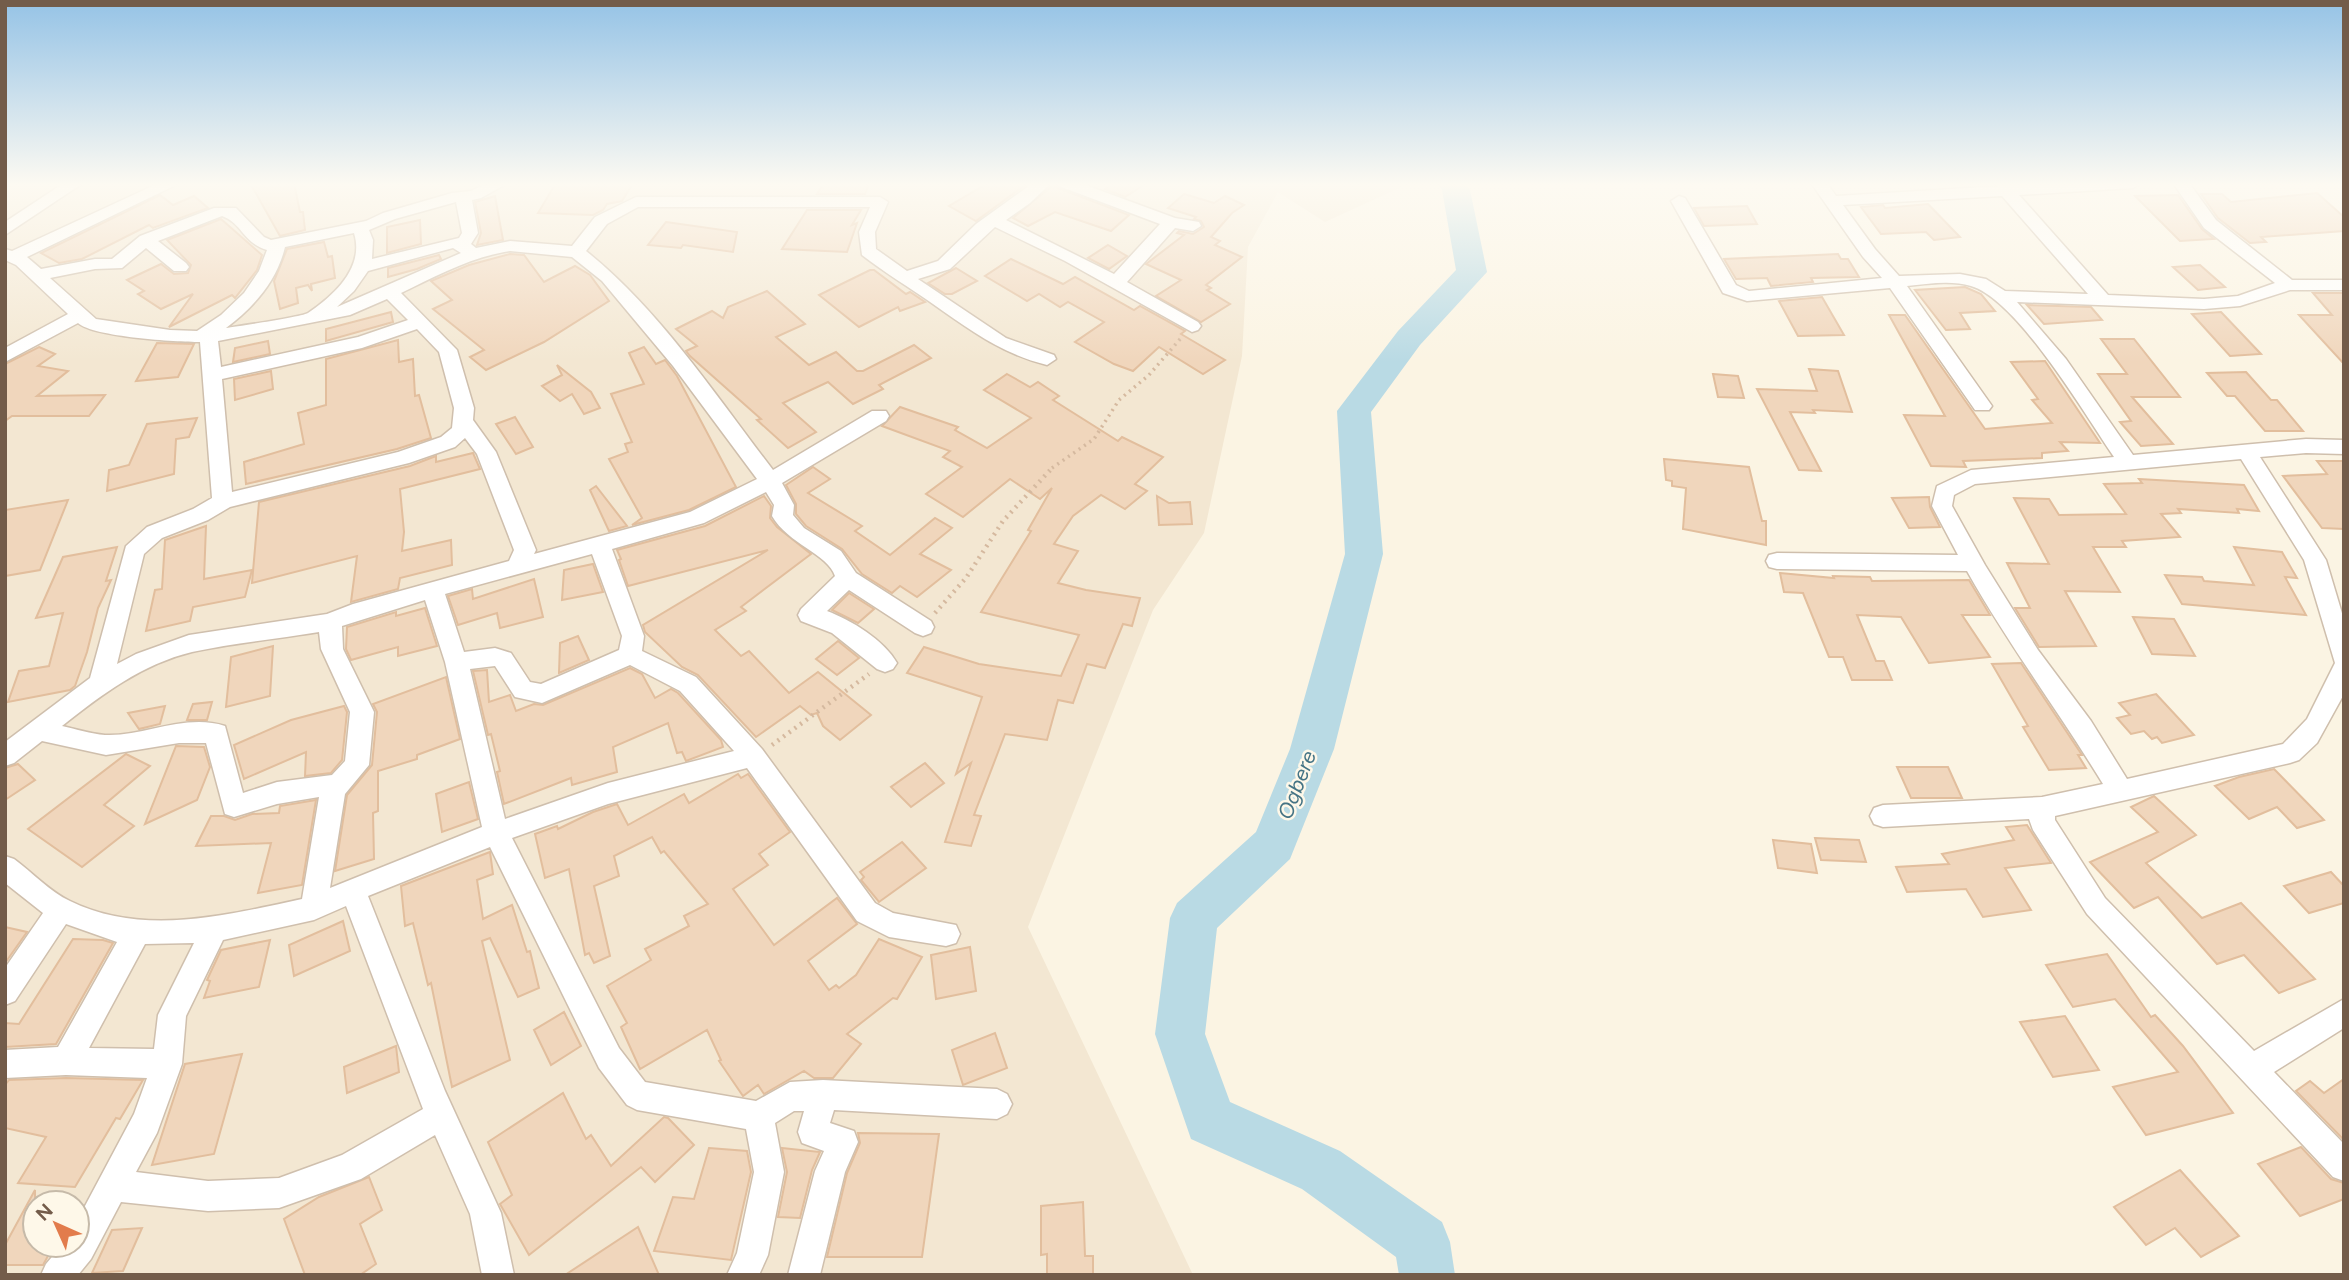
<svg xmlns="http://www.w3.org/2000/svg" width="2349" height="1280" viewBox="0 0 2349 1280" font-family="Figtree,sans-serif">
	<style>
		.residential { fill: #f3e7d2; fill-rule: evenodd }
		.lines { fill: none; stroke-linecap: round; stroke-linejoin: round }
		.river { fill: #b9dae4; fill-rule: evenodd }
		.building { fill: #f0d6bc; stroke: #e2be9d; stroke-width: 2 }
		.minor-casing { stroke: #cfbfad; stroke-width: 3 }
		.path-far1 { stroke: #d5b99f; stroke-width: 3.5; stroke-dasharray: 2 4.5; stroke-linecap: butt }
		.path { stroke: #d5b99f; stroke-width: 4.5; stroke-dasharray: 2 5; stroke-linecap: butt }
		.minor { fill: #fff; fill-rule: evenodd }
		.labels { text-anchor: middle; stroke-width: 5; stroke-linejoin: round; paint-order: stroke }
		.water-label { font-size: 21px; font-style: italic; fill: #457485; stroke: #fef8e9 }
	</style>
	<rect width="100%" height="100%" fill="#fbf4e3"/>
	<path class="residential" d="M 5,183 L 1410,183 L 1325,222 L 1278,192 L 1248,247 L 1242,356 L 1204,533 L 1153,610 L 1028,927 L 1193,1275 L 5,1275 ZM 35,1203 L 77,1203 L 77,1245 L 35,1245 Z"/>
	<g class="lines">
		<polygon class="river" points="1437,183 1465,183 1470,190 1487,272 1420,345 1371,412 1383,554 1334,749 1290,859 1217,928 1205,1034 1230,1102 1340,1151 1442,1222 1450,1242 1455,1275 1399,1275 1396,1257 1302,1189 1191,1139 1155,1034 1170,918 1177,903 1256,832 1290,749 1345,554 1337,411 1398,331 1456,270 1442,190"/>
	</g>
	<g class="building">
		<polygon points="250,183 294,183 300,212 303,212 305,230 280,236"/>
		<polygon points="556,183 577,183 632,185 622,201 607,204 603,210 593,215 538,213"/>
		<polygon points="824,183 869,183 865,194 817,194"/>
		<polygon points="988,183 1028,183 976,221 949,206"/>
		<polygon points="1115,183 1147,183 1125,197 1105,189"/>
		<polygon points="1053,185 1058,188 1129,215 1111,231 1055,212 1028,226 1013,218"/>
		<polygon points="2317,193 2344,217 2344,231 2261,237 2266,242 2250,243 2218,218 2201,194 2222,194 2231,202"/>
		<polygon points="1184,194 1214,203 1225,196 1244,205 1232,213 1211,237 1220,241 1215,245 1242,257 1206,285 1211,288 1207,290 1230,304 1201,322 1156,296 1181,280 1146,264 1184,235 1177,233 1179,231 1193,234 1204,227 1201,221 1194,219 1196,217 1168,208"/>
		<polygon points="160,195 173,205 194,196 208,208 153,228 149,225 82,259 59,263 41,253"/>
		<polygon points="2178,195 2202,229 2214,239 2180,241 2135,196"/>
		<polygon points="495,196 503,240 477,245 481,233 475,202"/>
		<polygon points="1928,204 1960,237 1934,240 1926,232 1881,234 1861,207 1883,205 1885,208"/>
		<polygon points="1747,206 1757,224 1704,226 1694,208"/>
		<polygon points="807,210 861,210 852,225 857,223 847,252 782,249"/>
		<polygon points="221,219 262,255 257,270 235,298 232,295 169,327 193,294 161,309 138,294 144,291 127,280 161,264 174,274 188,273 191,265 167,240"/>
		<polygon points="420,220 421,244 387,253 387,227"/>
		<polygon points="666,222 737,232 733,252 683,245 681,248 648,245"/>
		<polygon points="324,242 328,257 332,256 335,278 311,284 312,291 308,285 296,288 298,303 280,309 274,281 287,249"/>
		<polygon points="1108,245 1127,256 1109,269 1088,258"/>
		<polygon points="510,254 524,255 544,282 575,266 590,275 609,301 544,342 486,370 470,357 484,350 433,309 452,300 431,281 469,265"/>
		<polygon points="1838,254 1841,259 1848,259 1859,277 1811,278 1813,282 1771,286 1767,278 1736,279 1724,259"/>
		<polygon points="439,255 441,259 417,269 388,277 388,268"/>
		<polygon points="1011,259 1063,284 1075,277 1134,310 1140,306 1185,331 1181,334 1225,360 1203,374 1159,347 1133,371 1114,364 1075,342 1104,322 1068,302 1060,307 1039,294 1027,301 985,276"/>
		<polygon points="2200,265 2225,287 2198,290 2173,267"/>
		<polygon points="956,268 977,281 952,294 945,294 928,283"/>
		<polygon points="870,270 874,270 906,294 910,292 925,302 900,311 898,307 859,327 819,295"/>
		<polygon points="1965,287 1981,294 1995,311 1960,313 1970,329 1946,330 1915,290"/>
		<polygon points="767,291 805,324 776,337 809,365 836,352 857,371 863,371 914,345 931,358 879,385 883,389 853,404 828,382 783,403 816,432 788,448 757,420 761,419 690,356 686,351 697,346 676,329 712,311 723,318 728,307"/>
		<polygon points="2313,293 2344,293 2344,364 2299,315 2332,315"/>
		<polygon points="1822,297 1844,335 1798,336 1779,301"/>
		<polygon points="2027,305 2091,307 2102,320 2044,324"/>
		<polygon points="391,312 393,322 326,341 326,329"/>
		<polygon points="2221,312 2261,354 2230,356 2192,314"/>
		<polygon points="1889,315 1905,315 1985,429 2052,423 2032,400 2038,399 2011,362 2045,361 2100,443 2060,442 2068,451 2042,453 2042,458 1963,461 1966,467 1931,466 1904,415 1945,416"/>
		<polygon points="2101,339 2134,339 2180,397 2132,397 2173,444 2141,446 2120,422 2131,421 2098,374 2127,374"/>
		<polygon points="398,340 399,362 413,359 415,396 419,395 431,438 397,449 246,484 244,462 304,444 298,413 326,405 326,359"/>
		<polygon points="268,341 270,354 233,362 235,348"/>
		<polygon points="157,343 194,344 178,377 136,381"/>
		<polygon points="39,347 55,354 38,366 68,371 37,396 105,395 89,416 12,416 5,421 5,364"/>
		<polygon points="644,347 656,364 665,360 677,376 736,487 689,510 632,525 642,518 609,459 628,452 625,444 632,442 611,394 644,384 629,353"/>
		<polygon points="557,365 591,392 600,408 584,414 572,394 560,401 542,386 562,375"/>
		<polygon points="1809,369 1838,371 1852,412 1813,410 1815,413 1790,412 1821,471 1799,470 1757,389 1817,391"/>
		<polygon points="271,371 273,389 235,400 234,379"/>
		<polygon points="2246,372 2271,400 2277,400 2303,431 2265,431 2235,396 2227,396 2207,373"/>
		<polygon points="1007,374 1030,387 1038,382 1059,396 1053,400 1118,441 1122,437 1163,457 1135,484 1147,491 1125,509 1101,495 1073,516 1054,544 1078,551 1058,583 1086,590 1140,598 1132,626 1123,624 1105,668 1087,664 1073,703 1058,700 1047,740 1005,734 974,815 981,816 971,846 945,842 971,763 956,774 982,697 907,673 924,647 979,664 1061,676 1079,635 981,612 1031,531 1028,530 1052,488 1040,499 1010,479 963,517 926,494 962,467 943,457 950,451 882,426 900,407 958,427 955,430 987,448 1031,418 984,390"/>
		<polygon points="1713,374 1738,376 1744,398 1718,397"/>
		<polygon points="515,417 533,447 516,454 496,424"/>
		<polygon points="197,418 189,437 176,439 174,474 107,491 109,470 129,465 147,424"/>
		<polygon points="473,453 480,469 400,489 404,532 402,551 451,540 452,565 400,578 398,589 351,602 357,556 252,583 259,502 410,466 436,456 436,462"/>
		<polygon points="1664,459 1749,467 1762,521 1766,521 1766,545 1683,529 1686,488 1672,486 1672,481 1666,480"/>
		<polygon points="2317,461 2344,461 2344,529 2322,528 2283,476 2327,474"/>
		<polygon points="813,467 830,479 808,493 862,526 855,531 890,555 935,518 952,528 920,554 951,570 917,597 900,586 892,593 862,574 842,549 806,526 796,514 796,504 786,485"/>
		<polygon points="2139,479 2244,485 2259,511 2237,509 2239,513 2178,509 2181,513 2161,514 2180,537 2122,541 2126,547 2093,547 2120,592 2065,591 2096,646 2039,647 2015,608 2030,608 2007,563 2049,564 2014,498 2049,499 2059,515 2126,514 2104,484 2142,483"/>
		<polygon points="596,486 627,526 609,531 590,490"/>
		<polygon points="764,496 771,506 770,518 777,527 811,554 741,607 746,611 715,630 741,656 749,651 789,693 818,672 871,715 840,740 823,726 817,713 811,715 800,706 756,737 698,675 682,667 645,632 643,625 768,550 628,586 619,560 621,559 617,550 705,526"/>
		<polygon points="1157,496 1169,503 1190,502 1192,524 1159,525"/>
		<polygon points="1929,497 1930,507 1940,527 1909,528 1892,498"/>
		<polygon points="68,500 40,570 5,576 5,510"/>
		<polygon points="206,526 204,579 252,570 245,597 193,607 190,621 146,631 155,590 162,589 165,540"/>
		<polygon points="117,547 106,581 111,580 98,608 87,652 75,686 70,690 8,702 19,671 49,666 63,613 36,618 63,557"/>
		<polygon points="2234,547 2282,552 2297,578 2285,577 2306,615 2182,604 2165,575 2202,577 2204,581 2254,585"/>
		<polygon points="593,564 603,592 562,600 564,570"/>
		<polygon points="1780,573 1834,578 1833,576 1870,577 1872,581 1969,580 1990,615 1962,615 1990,657 1929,663 1901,617 1857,615 1876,661 1884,661 1892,680 1852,680 1843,657 1829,657 1803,593 1784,592"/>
		<polygon points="534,579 543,617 500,628 497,613 458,625 448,596 472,589 473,599"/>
		<polygon points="849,593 874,609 858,623 832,610"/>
		<polygon points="425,608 437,646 398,656 398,647 351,660 346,649 347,627 396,612 396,616"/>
		<polygon points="2133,617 2174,619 2195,656 2152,654"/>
		<polygon points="578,636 589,660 559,673 560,643"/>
		<polygon points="838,641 859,658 837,675 816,659"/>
		<polygon points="273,646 270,696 226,707 231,657"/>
		<polygon points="2021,663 2082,755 2078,755 2086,768 2049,770 2023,727 2028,726 1992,664"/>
		<polygon points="630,668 642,674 655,698 671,689 678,693 721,740 723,747 686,761 682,752 677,753 668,723 613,747 617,772 572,785 571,778 504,804 497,772 500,771 491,734 488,735 473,671 487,670 489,702 510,695 516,711 534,704 543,705"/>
		<polygon points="446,677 460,739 417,755 417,759 378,771 378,811 373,813 374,859 335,871 347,795 372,765 377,712 373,704"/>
		<polygon points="2156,694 2194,735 2162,743 2157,737 2152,739 2144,731 2131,734 2117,718 2130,715 2119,703"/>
		<polygon points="212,702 207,720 187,720 193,704"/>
		<polygon points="165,706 160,724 139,729 128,713"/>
		<polygon points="344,706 347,712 342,760 331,773 305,776 306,752 244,779 234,745 291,720"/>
		<polygon points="176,746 204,747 210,767 197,800 145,824"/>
		<polygon points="126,754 150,766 104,805 134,826 82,867 28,829"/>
		<polygon points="925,763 944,783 911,807 891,787"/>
		<polygon points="18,764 35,780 5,800 5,768"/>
		<polygon points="1897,767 1948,767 1962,798 1911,798"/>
		<polygon points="2274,769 2324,820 2297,828 2277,807 2249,819 2215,786 2239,777"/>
		<polygon points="738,774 741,778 748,774 790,832 759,854 768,865 733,889 774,945 837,898 857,924 808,961 829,990 836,985 839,988 856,975 879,939 922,957 897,999 893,998 847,1034 861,1044 833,1078 814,1078 804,1071 764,1094 758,1085 743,1096 719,1061 721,1060 707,1030 640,1069 621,1027 627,1023 607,986 651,960 645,949 689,926 684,916 708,904 664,851 661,853 652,837 614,856 619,876 594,886 610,956 594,963 589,953 585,955 569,869 545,878 535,834 557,826 558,829 593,812 617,804 628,825 684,794 689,803"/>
		<polygon points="469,782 478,819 442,832 436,794"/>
		<polygon points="2154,796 2196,835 2146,863 2202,918 2241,903 2315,979 2279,993 2244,955 2217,964 2158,897 2134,908 2090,862 2158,832 2131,807"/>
		<polygon points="316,800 302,885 258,893 271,843 196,846 211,816 224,816 235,820 252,814 279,813 280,806"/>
		<polygon points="2027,825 2051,863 2005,868 2031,910 1983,917 1966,889 1907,892 1896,867 1949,864 1942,854 2014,840 2006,827"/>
		<polygon points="1815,838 1859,840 1866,862 1821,860"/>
		<polygon points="1773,840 1811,844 1817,873 1778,868"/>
		<polygon points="902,842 926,868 879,902 861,880 864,877 860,872"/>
		<polygon points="490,852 493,874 477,880 483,919 512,905 527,952 530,951 539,988 518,997 490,938 482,941 510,1060 452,1087 431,983 428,985 413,923 405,926 401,886"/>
		<polygon points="2331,872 2344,886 2344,903 2309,913 2284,886"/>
		<polygon points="343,921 350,951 294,976 289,945"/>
		<polygon points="5,927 27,932 5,963"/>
		<polygon points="73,939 103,940 113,943 56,1044 5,1047 5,1023 19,1024"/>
		<polygon points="270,940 259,987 204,998 210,981 207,980 221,950"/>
		<polygon points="970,947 976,991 936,999 931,955"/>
		<polygon points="2107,954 2151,1017 2155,1015 2183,1046 2233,1113 2146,1135 2113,1087 2178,1072 2115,999 2073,1007 2046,965"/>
		<polygon points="564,1012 581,1046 551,1065 534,1030"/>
		<polygon points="2065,1016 2099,1070 2053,1077 2020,1022"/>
		<polygon points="995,1033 1007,1068 963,1085 952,1050"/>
		<polygon points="396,1046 399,1072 347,1093 344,1067"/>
		<polygon points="242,1054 214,1154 152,1165 185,1064"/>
		<polygon points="66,1078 143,1080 120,1119 116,1118 75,1187 18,1183 46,1137 5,1128 5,1085 9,1080"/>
		<polygon points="2344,1079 2344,1140 2296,1091 2310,1081 2324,1093"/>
		<polygon points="563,1093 586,1139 591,1135 611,1166 664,1117 668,1118 694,1145 655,1182 641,1167 529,1255 500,1204 512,1195 488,1142"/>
		<polygon points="858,1133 939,1134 922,1257 827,1257 847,1173 860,1143"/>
		<polygon points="2301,1147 2331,1179 2344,1183 2344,1199 2300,1216 2258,1164"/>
		<polygon points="709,1148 747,1151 751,1172 731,1260 654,1251 673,1197 694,1199"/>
		<polygon points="782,1148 820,1152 812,1170 800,1218 778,1217 787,1172"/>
		<polygon points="2180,1170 2239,1236 2201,1257 2175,1228 2146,1245 2114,1207"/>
		<polygon points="369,1177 382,1210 360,1224 376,1264 360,1275 305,1275 284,1219 319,1197"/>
		<polygon points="35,1190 35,1245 54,1245 43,1265 5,1265 5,1245"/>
		<polygon points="1083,1202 1085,1256 1093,1256 1093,1275 1047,1275 1047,1254 1041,1255 1041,1206"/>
		<polygon points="638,1227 659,1275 565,1275"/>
		<polygon points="142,1228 123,1271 92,1273 112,1230"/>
	</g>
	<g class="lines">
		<g class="minor-casing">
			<g id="minor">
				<polygon points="64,183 83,183 5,235 5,222"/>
				<path d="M 159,183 L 180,183 L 27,257 L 41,269 L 95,259 L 112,259 L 140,236 L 214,208 L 236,208 L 264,237 L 271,240 L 366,221 L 383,213 L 452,193 L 471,191 L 487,183 L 508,183 L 481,198 L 472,200 L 478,233 L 471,244 L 476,248 L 510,241 L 572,246 L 595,217 L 636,197 L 880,197 L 888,202 L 875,232 L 876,249 L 907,271 L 938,261 L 976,224 L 1033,183 L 1051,183 L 1030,203 L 1006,220 L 1114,274 L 1160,224 L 1059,186 L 1057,183 L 1080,183 L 1175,218 L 1199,222 L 1201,226 L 1193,231 L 1175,228 L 1127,282 L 1198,322 L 1201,326 L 1198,330 L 1192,332 L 1065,261 L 995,227 L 950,269 L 918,279 L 1006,338 L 1054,355 L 1056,359 L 1047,365 C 1002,354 970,330 933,304 C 909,287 885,273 862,255 L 859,232 L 870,207 L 638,207 L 607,224 L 586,251 C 659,309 716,396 773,470 L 872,411 L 886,411 L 889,416 L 886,421 L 782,483 L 794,505 L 793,515 L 804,528 L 841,551 L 856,573 L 931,621 L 934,627 L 931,633 L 923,636 L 915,633 L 849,590 L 827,611 C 851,620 884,640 897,663 L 893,669 L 885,672 L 877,669 L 832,633 L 801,621 L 798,615 L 801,609 L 835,576 C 828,554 788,544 772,516 L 774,505 L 766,492 L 704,523 L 612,549 L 644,636 L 642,651 L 696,677 L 762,749 L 875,903 L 893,913 L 956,925 L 960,934 L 956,943 L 946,946 L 889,937 L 857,921 L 747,768 L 608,804 L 512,838 L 619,1048 L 645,1082 L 756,1101 L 790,1082 L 823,1080 L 997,1089 L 1007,1094 L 1012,1104 L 1007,1114 L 997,1119 L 834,1110 L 830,1123 L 854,1131 L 858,1142 L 845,1172 L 820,1275 L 788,1275 L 815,1171 L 824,1151 L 802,1143 L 798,1132 L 804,1111 L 794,1111 L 775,1123 L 784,1172 L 768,1255 L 759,1275 L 727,1275 L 737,1253 L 754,1172 L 746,1129 L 637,1110 L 627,1105 L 599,1068 L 490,847 L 368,896 L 445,1091 L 501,1213 L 514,1275 L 482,1275 L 470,1214 L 435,1135 L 361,1179 L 279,1208 L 208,1211 L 121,1202 L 91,1259 L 78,1275 L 41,1275 L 46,1264 L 62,1245 L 77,1245 L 77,1221 L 134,1114 L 147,1078 L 66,1075 L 5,1078 L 5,1050 L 58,1047 L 117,942 L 66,924 L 15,1001 L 5,1005 L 5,968 L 43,913 L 5,883 L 5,856 L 14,859 C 32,872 50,892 70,901 C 143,937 227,915 302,899 L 319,797 L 277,804 L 234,817 L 225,814 L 206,743 L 179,743 L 106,755 L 42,741 L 14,763 L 5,766 L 5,742 L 90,678 L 126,546 L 147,527 L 193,509 L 212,498 L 200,342 C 177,342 93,337 78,323 L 5,362 L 5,348 L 68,314 L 16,265 L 5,260 L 5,249 L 12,251 ZM 456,202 L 462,233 L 459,238 L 372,259 L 373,240 L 369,230 L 395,219 ZM 222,216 C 242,223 243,243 267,250 L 259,271 L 244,293 L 221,315 L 197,331 L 170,330 L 96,319 L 50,278 L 95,269 L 122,268 L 146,248 L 174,271 L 186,271 L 189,267 L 186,263 L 158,241 ZM 354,233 C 365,268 333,296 308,313 C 301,317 239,326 226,328 C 253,308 277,281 285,247 ZM 453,248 L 461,253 L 337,307 L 354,291 L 368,271 ZM 510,251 L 572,257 L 602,281 L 673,366 L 757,479 L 690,512 L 534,554 L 536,550 L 496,452 L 473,420 L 474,408 L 457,350 L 401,293 C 436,276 471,257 510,251 ZM 387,299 L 408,320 L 358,337 L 221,367 L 218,341 L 350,315 ZM 417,329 L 439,352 L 454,408 L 452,428 L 441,437 L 398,452 L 232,492 L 222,379 L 362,348 ZM 465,438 L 477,454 L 514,550 L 509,561 L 353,604 L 327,614 L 189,635 L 136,654 L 117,664 L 144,554 L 162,538 L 208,520 L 230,507 L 409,463 L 455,447 ZM 592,554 L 622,636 L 619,650 L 541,684 L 530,682 L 511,653 L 495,648 L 464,652 L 445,594 ZM 425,600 L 445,662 L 482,827 L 330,888 L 345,794 L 369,765 L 374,712 L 343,649 L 342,626 ZM 319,632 L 321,649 L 350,712 L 345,761 L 332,775 L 277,782 L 243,793 L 225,726 C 185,713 143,737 105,735 C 91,734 76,729 62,726 C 101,695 142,664 192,652 C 233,643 277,639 319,632 ZM 630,665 L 680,691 L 734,751 L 608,783 L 505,819 L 470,669 L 495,666 L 515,697 L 542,703 ZM 346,906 L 423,1109 L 342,1155 L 279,1178 L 208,1181 L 136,1172 L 157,1133 L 182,1064 L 186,1016 L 223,940 L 314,920 ZM 194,943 L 158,1015 L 154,1049 L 89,1048 L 145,944 Z"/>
				<path d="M 1811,183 L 1827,183 L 1836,196 L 2052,183 L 2141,183 L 2133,188 L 2019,195 L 2108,295 L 2204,299 L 2238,296 L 2275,283 L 2204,228 L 2173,183 L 2189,183 L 2216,220 L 2292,280 L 2344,280 L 2344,290 L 2290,290 L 2240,306 L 2204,309 L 2017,302 L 2066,359 L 2133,455 L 2306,439 L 2344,440 L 2344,454 L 2306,453 L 2260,457 L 2326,560 L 2344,620 L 2344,694 L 2317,743 L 2299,760 L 2290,763 L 2055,816 L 2055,820 L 2105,898 L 2254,1051 L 2344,999 L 2344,1028 L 2274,1072 L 2344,1144 L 2344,1181 L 2333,1177 L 2087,914 L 2033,830 L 2029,819 L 1883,827 L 1874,824 L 1870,816 L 1874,808 L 1883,805 L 2042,797 L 2103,784 C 2059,712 2008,644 1967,571 L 1777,569 L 1769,567 L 1766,561 L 1769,555 L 1777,553 L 1958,555 L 1932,506 L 1937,486 L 1971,470 L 2114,457 C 2085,415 2018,300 1971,286 C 1951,280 1927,284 1907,286 L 1992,406 L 1989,410 L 1975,410 L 1890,288 L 1747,301 L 1723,293 L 1671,201 L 1679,196 L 1685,198 L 1736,285 L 1749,291 L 1882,278 L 1863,257 ZM 2002,196 L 2088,294 L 2005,291 L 1986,279 L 1960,274 L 1899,276 L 1875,249 L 1843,205 ZM 2241,459 L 2304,560 L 2335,663 L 2307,719 L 2283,744 L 2127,779 L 2091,721 L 2038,650 L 1985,565 L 1952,506 L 1954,495 L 1975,484 Z"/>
			</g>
		</g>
		<polyline class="path-far1" points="1052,468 1094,439 1119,400 1149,375 1181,338"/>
		<g class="path">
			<polyline points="935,613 966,578 1003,521 1053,467"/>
			<polyline points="772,745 869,674"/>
		</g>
		<use href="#minor" class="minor"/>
	</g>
	<linearGradient id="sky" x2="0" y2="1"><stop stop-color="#95c3e6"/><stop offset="0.51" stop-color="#fdfaf2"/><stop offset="1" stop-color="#fdfaf2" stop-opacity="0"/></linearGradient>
	<rect width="2349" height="362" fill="url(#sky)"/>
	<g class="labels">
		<g class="water-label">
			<text transform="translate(1297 785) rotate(-69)" y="7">Ogbere</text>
		</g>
	</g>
	<rect width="2349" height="1280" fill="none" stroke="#735c4a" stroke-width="14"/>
	<g transform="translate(56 1224) rotate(315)"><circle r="33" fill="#fef8e9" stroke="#c6baa9" stroke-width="2"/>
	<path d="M0-5L12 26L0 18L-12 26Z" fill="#e27c4c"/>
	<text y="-10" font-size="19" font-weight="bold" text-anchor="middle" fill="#735c4a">N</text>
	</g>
</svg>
